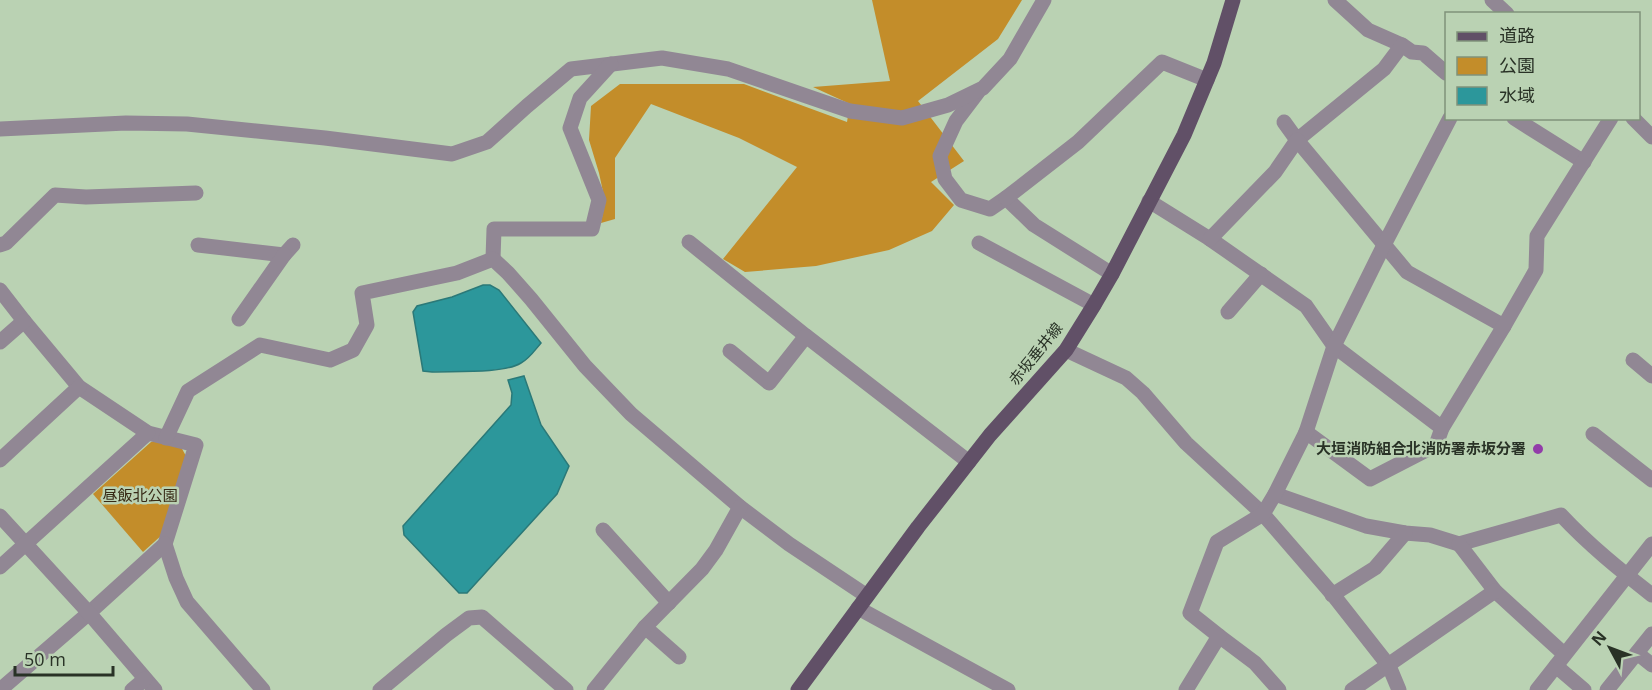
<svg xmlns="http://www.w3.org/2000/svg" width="1652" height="690" viewBox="0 0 1652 690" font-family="'Open Sans','Noto Sans JP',sans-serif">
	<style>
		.green { fill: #c38d2a }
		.water { fill: #2c979b; stroke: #2b7978; stroke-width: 1.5 }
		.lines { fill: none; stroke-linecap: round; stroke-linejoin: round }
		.minor { stroke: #918794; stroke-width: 15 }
		.major { stroke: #615067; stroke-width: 15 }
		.poi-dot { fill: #923ca9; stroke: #bad2b3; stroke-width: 2 }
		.labels { text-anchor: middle; stroke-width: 5; stroke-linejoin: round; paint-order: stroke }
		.street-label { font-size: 15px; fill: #293226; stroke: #bad2b3 }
		.poi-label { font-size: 15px; font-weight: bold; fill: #293226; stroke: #bad2b3; text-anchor: end }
		.park-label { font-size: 15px; fill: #372a16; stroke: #bad2b3 }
	</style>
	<rect width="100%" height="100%" fill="#bad2b3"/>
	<g class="green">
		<polygon points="872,0 1022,0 998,39 918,101 964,161 931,182 954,205 932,231 889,250 816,266 745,272 723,259 797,167 739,138 651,104 615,158 615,219 601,223 605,201 599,173 589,140 591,106 620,84 744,84 847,122 850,104 813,87 890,81"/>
		<polygon points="156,441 181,447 186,456 163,534 143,552 93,494 151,442"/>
	</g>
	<g class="water">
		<path d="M 483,285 L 490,285 L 499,290 L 541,343 C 535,350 529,359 521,363 C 503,374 454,371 432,372 L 423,371 L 413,312 L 417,306 L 452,297 Z"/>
		<polygon points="524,376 541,425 569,466 557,494 467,593 459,593 404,535 403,526 511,405 512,393 508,380"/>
	</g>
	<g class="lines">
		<g class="minor">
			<polyline points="1335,0 1368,30 1402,45"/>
			<polyline points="1492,0 1507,14"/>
			<polyline points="978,92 956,121 940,156 945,179 961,200 990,209 1006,198 1034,225 1112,274"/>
			<polyline points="1514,118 1584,162"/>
			<polyline points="1633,118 1652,137"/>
			<polyline points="1284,122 1297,140 1384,69 1402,45 1412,52 1423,53 1446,73"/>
			<polyline points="0,129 126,123 187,124 325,138 452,154 487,142 527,106 571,69 662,58 728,69 850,111 902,118 948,105 983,88 1010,59 1044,0"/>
			<polyline points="1006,198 1078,142 1162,62 1207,80"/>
			<polyline points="1149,201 1210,239 1306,306 1334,346 1442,428"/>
			<polyline points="1210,239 1275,172 1297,140 1407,272 1504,326"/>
			<polyline points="689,242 806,336"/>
			<polyline points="979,243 1094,305"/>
			<polyline points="0,245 6,243 55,195 86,197 196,193"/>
			<polyline points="198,245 284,255 293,245"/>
			<polyline points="493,259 494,229 592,229 599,200 570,128 580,98 611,64"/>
			<polyline points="0,290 24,321 79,387 148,433 196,445 165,544 89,613 0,690"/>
			<polyline points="1228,312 1261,274"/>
			<polyline points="239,319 284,255"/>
			<polyline points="0,342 24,321"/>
			<polyline points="1066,350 1126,378 1143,393 1186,443 1263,514 1334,596 1389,666 1399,690"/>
			<polyline points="730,351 769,383 806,336 969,462"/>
			<polyline points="1633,360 1652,376"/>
			<polyline points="1306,432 1370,479 1436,445 1442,428 1504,326 1536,270 1537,236 1611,118"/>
			<polyline points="1593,434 1652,480"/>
			<polyline points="166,438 188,391 260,345 330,360 353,350 367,325 362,293 457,273 493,259 508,273 531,299 585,366 631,414 740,507 789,544 867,596"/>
			<polyline points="0,460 79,387"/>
			<path d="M 1275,494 L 1366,526 L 1405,533 L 1430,535 L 1459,544 L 1561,515 C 1589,545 1620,570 1652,595"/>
			<polyline points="0,516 89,613 155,690"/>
			<polyline points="603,530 669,603"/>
			<polyline points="165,544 176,578 187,602 263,690"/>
			<polyline points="1459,544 1495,591 1564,654"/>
			<polyline points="0,567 148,433"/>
			<polyline points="1332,595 1375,568 1405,533"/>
			<polyline points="858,608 1008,690"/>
			<polyline points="645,627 679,657"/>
			<polyline points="1219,636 1255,663 1279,690"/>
			<polyline points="1637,653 1652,665"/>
			<polyline points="1556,666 1584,690"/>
			<polyline points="132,690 145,679"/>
			<polyline points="380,690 446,635 469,618 482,617 566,690"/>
			<polyline points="594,690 645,627 702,569 716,550 740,507"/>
			<polyline points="1186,690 1219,636 1190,613 1217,542 1263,514 1275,494 1306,432 1334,346 1384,245 1450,118"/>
			<polyline points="1352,690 1495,591"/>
			<polyline points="1537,690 1652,544"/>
			<polyline points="1607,690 1652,634"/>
		</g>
		<polyline class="major" points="798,690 918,527 990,435 1066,350 1094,305 1112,274 1184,135 1214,63 1233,0"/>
	</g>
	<circle class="poi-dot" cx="1538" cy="449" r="6"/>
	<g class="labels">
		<g class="street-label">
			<text transform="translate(1036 354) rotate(-51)" y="5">赤坂垂井線</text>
		</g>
		<g class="poi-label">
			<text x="1526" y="454">大垣消防組合北消防署赤坂分署</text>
		</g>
		<g class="park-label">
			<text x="140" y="501">昼飯北公園</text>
		</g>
	</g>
	<rect x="1445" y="12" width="195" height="108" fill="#bad2b3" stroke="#80927b" stroke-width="1.5"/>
	<rect x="1457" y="32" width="30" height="9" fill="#615067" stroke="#80927b" stroke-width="1.5"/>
	<text x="1499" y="42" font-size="18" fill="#293226">道路</text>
	<rect x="1457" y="57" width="30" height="18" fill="#c38d2a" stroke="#80927b" stroke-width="1.5"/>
	<text x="1499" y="72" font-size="18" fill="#293226">公園</text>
	<rect x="1457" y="87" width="30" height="18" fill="#2c979b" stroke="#80927b" stroke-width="1.5"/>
	<text x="1499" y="102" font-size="18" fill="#293226">水域</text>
	<g transform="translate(1610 648) rotate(311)" stroke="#bad2b3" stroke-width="4.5" paint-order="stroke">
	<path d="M0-4.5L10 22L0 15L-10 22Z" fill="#293226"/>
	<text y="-9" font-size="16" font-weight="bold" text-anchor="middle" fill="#293226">N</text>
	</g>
	<path d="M15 666v9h98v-9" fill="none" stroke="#293226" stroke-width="3"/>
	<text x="24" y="666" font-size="18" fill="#293226" stroke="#bad2b3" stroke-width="4.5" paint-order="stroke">50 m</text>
</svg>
